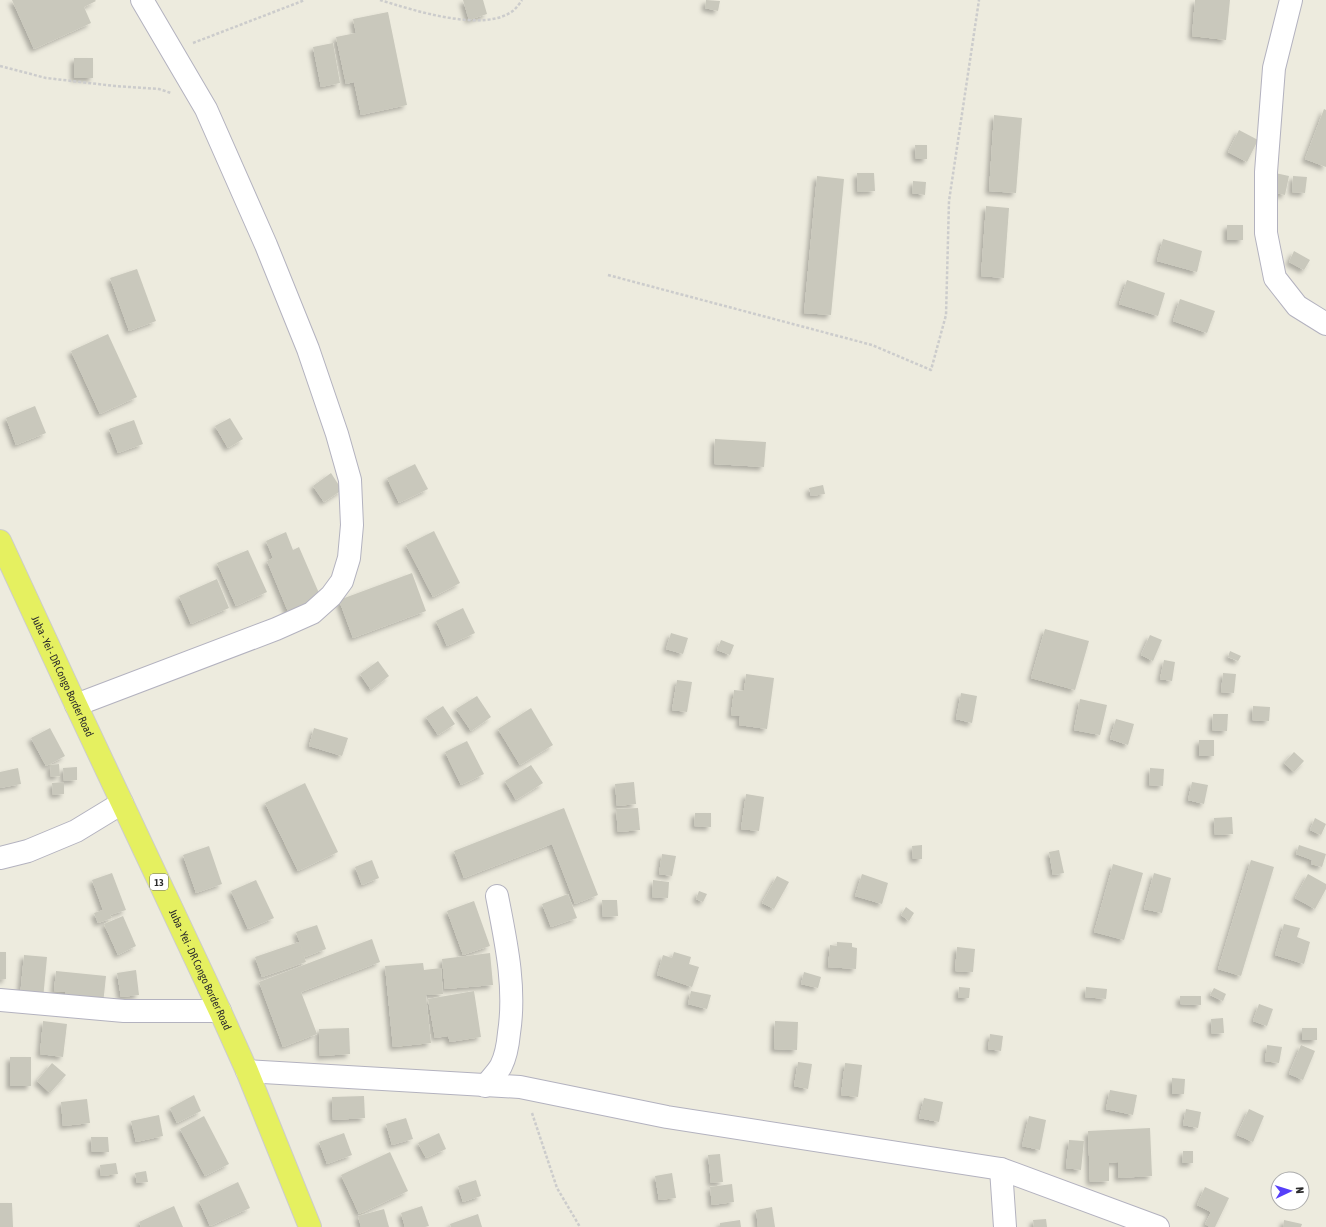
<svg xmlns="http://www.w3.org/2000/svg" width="1326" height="1227" viewBox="0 0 1326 1227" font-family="'Asap Condensed',sans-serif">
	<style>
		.building { fill: #c9c8bc; filter: url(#shadow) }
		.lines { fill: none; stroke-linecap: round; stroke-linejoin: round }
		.minor-casing { stroke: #b3b2bf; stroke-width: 24 }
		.major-casing { stroke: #ccc; stroke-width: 24 }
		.path { stroke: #ccc; stroke-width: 2.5; stroke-dasharray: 3 2; stroke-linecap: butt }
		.minor { stroke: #fff; stroke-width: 22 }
		.major { stroke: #e5f060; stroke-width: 22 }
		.labels { text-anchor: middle; stroke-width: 3.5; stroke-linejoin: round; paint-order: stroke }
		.shield { fill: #fff; stroke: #6b6b6b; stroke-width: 1 }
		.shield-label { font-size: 10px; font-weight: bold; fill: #2c2c2c }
		.street-label { font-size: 11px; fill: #2c2c2c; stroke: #fff }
	</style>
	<defs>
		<filter id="shadow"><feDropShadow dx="-3.5" dy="3.5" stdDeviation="2" flood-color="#0004"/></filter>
	</defs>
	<rect width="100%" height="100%" fill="#edebde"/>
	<g class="building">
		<polygon points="12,0 95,0 96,1 84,7 91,23 34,49"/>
		<polygon points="463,0 483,0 487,14 469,20"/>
		<polygon points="706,0 720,1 718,11 705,8"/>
		<polygon points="1195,0 1230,0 1226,40 1192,36"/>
		<polygon points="388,12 407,105 361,115 354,82 346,84 336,37 356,33 353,19"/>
		<polygon points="333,43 340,83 321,87 313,47"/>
		<rect x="74" y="58" width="19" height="20"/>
		<polygon points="1324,109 1326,110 1326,167 1305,159"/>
		<polygon points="994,115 1022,118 1016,193 989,191"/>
		<polygon points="1239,130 1258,140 1247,162 1228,152"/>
		<polygon points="915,145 927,145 927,159 916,159"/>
		<polygon points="857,173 874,173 875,191 858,192"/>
		<polygon points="1275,173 1289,176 1285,195 1272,192"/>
		<polygon points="817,176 844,179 831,315 804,313"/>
		<polygon points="1293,176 1307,177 1305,193 1292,192"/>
		<polygon points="913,181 926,182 925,195 912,193"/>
		<polygon points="986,206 1009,208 1004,278 981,276"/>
		<rect x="1227" y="225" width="16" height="15"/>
		<polygon points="1163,239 1202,251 1197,272 1157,261"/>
		<polygon points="1294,251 1310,260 1304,270 1289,262"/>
		<polygon points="137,269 156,321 129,331 110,278"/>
		<polygon points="1127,280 1165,293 1158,316 1119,304"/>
		<polygon points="1180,299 1215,311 1207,333 1173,321"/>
		<polygon points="108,334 137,397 100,414 71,351"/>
		<polygon points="35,406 46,433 16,445 6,418"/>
		<polygon points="230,418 243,439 228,448 215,426"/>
		<polygon points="134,420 143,444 118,453 109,429"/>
		<polygon points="715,439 766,442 764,467 714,464"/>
		<polygon points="415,464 428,489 399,503 387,478"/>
		<polygon points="331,473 342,490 324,502 313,486"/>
		<polygon points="823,485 825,494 811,496 809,488"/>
		<polygon points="434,531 460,583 433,597 406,545"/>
		<polygon points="286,532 293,550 299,547 322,600 289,614 267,561 273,558 266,541"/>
		<polygon points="248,550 267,592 236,606 217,563"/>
		<polygon points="412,573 426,611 353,638 339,600"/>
		<polygon points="217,579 229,608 191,624 179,596"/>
		<polygon points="463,608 475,633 447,646 436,621"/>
		<polygon points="1045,629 1089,641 1075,690 1031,678"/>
		<polygon points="671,633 688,638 683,654 666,649"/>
		<polygon points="1150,635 1162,640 1153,661 1141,655"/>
		<polygon points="721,640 734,645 730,655 717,650"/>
		<polygon points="1230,651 1241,656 1238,661 1228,657"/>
		<polygon points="1164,660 1175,662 1172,681 1160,679"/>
		<polygon points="378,661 389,676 371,690 360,674"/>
		<polygon points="1223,673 1236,674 1234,693 1221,692"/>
		<polygon points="746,674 774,678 767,729 739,725 740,716 731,715 734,690 744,691"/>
		<polygon points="677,680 692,682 687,712 672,710"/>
		<polygon points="961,693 977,696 972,723 956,719"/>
		<polygon points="477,696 491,717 471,731 456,709"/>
		<polygon points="1080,699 1107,705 1100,735 1074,730"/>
		<polygon points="443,706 455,724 438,735 426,717"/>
		<polygon points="1253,706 1270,707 1269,721 1252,720"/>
		<polygon points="531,708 553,745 520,765 498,729"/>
		<polygon points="1213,714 1228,714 1227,731 1212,730"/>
		<polygon points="1116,719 1134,724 1128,745 1110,739"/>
		<polygon points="50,728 65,756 46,766 31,738"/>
		<polygon points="314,728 348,738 342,756 309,746"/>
		<rect x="1199" y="740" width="15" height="16"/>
		<polygon points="467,741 484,774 461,785 445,752"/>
		<polygon points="1294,752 1304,761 1294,772 1284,763"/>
		<polygon points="59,764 60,776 51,777 50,765"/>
		<polygon points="531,765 543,783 516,800 505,781"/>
		<polygon points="77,767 77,780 64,781 63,768"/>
		<polygon points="18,768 21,784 0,788 0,772"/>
		<polygon points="1150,768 1164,769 1163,786 1149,785"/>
		<polygon points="64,782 64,794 53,795 52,783"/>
		<polygon points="634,782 636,804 617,806 615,784"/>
		<polygon points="1192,782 1208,785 1204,804 1188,800"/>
		<polygon points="305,783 338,852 298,871 265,803"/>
		<polygon points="746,794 764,797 759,831 741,829"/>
		<polygon points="564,808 598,895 575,904 552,844 464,878 454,851"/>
		<polygon points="638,808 640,830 618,832 616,809"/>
		<polygon points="695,813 711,813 711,827 694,826"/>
		<polygon points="1232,817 1233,834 1215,835 1214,818"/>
		<polygon points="1315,818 1326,824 1321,835 1310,830"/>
		<polygon points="922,845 922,859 913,859 912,846"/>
		<polygon points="1299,845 1326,854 1322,867 1311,864 1312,860 1296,854"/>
		<polygon points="209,846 222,884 196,893 183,855"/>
		<polygon points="1059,850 1064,873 1053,875 1049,852"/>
		<polygon points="662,854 676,856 672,876 659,874"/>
		<polygon points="372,860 379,878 362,885 355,867"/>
		<polygon points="1251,860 1274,867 1241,976 1218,969"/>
		<polygon points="1113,864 1143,873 1124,940 1094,932"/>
		<polygon points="112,873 126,910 110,915 112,918 98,923 94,913 103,910 92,880"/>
		<polygon points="1154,873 1171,878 1162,913 1144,909"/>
		<polygon points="862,874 888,883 882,904 855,896"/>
		<polygon points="1308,874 1326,884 1326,889 1315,909 1295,898"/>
		<polygon points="777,876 789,882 774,909 762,903"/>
		<polygon points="256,880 274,918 248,929 231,891"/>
		<polygon points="653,880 669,882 668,898 652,897"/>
		<polygon points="699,891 707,894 703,902 696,899"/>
		<polygon points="568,894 577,918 551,927 542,904"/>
		<polygon points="602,900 617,900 618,916 603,917"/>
		<polygon points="474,901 490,946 463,955 447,911"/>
		<polygon points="906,907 914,913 909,921 901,915"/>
		<polygon points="123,916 136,946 118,955 104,924"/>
		<polygon points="1284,924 1300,928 1297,937 1310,942 1304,964 1275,955"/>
		<polygon points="317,925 326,949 305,957 296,932"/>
		<polygon points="372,939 380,962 301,992 317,1034 283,1047 259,982"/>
		<polygon points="299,942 306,962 262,977 255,957"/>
		<polygon points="837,942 852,943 852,947 857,948 856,969 828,967 830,945 837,946"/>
		<polygon points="957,947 975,949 973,972 955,971"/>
		<polygon points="0,952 6,952 6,979 0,980"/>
		<polygon points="674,952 691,957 689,964 699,967 692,987 657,975 663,955 672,958"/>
		<polygon points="490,953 493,985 445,989 442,959"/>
		<polygon points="24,955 47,957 43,999 20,997"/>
		<polygon points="423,963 424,970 441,968 443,994 426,995 431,1043 393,1047 385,966"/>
		<polygon points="136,970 139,995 121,997 117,973"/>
		<polygon points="56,971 106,976 103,1004 65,1000 65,992 54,991"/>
		<polygon points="804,972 821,977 818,988 801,984"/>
		<polygon points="959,987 970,988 969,998 958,998"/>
		<polygon points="1086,987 1107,989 1106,999 1085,997"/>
		<polygon points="1214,988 1226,994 1223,1001 1210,995"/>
		<polygon points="474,991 481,1037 450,1042 448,1036 435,1038 428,999"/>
		<polygon points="691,991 711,995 707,1009 688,1004"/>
		<polygon points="1180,996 1201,996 1201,1005 1180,1004"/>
		<polygon points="1259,1004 1273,1009 1267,1026 1253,1021"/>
		<polygon points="1223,1018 1224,1033 1212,1034 1211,1019"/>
		<polygon points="43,1021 67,1024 63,1057 40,1054"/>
		<polygon points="775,1021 798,1022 797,1050 774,1049"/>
		<polygon points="349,1028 350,1054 320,1056 319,1029"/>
		<rect x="1302" y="1028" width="15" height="12"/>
		<polygon points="990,1034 1003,1036 1001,1051 988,1049"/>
		<polygon points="1267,1045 1282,1047 1279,1063 1265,1061"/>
		<polygon points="1301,1045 1315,1051 1303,1080 1289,1074"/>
		<rect x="10" y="1057" width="21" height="29"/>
		<polygon points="798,1062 812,1064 808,1089 794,1086"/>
		<polygon points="52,1063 66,1075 50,1093 37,1081"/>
		<polygon points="845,1063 862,1065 858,1097 841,1095"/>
		<polygon points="1172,1078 1185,1079 1184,1094 1172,1094"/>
		<polygon points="1110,1090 1137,1095 1133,1115 1106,1109"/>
		<polygon points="194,1095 201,1111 177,1123 170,1108"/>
		<polygon points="364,1096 365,1118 333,1120 332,1097"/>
		<polygon points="924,1098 943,1102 939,1122 919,1118"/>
		<polygon points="87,1099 90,1123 63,1126 61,1102"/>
		<polygon points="1186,1109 1201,1112 1198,1128 1183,1125"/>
		<polygon points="1249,1109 1264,1116 1253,1142 1237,1135"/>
		<polygon points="159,1115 163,1136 136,1142 131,1121"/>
		<polygon points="204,1116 229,1164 205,1176 180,1129"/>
		<polygon points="1029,1116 1046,1120 1040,1150 1022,1146"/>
		<polygon points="406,1118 413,1139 392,1145 386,1124"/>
		<polygon points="1150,1128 1152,1176 1118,1178 1118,1162 1109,1163 1109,1181 1090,1182 1088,1131"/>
		<polygon points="344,1133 352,1155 327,1164 319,1142"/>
		<polygon points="439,1133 446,1149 426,1158 418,1143"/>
		<polygon points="91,1137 108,1137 109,1152 92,1152"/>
		<polygon points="1069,1140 1084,1141 1081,1170 1066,1168"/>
		<polygon points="1183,1151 1193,1151 1193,1163 1182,1163"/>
		<polygon points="390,1152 408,1191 359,1214 341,1175"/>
		<polygon points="720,1154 723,1182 711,1183 708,1155"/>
		<polygon points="116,1163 118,1174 101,1176 100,1165"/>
		<polygon points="146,1171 148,1182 137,1183 135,1173"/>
		<polygon points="672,1173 676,1198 659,1200 655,1176"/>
		<polygon points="476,1180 481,1196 463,1202 458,1186"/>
		<polygon points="238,1182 250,1208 210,1226 199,1201"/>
		<polygon points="732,1184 734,1202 712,1205 710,1187"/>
		<polygon points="1205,1187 1229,1198 1215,1227 1210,1227 1205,1224 1211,1212 1197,1205"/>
		<polygon points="0,1203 12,1203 13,1227 0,1227"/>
		<polygon points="174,1206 183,1227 141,1227 139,1222"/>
		<polygon points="422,1206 429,1226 425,1227 405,1227 401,1213"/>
		<polygon points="772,1207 775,1227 758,1227 756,1210"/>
		<polygon points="384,1209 389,1227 361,1227 358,1216"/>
		<polygon points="478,1214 482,1227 451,1227 450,1224"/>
		<polygon points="1046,1219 1047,1227 1034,1227 1033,1220"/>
		<polygon points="740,1220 741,1227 720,1227 720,1223"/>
		<polygon points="1284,1220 1302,1224 1301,1227 1283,1227"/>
	</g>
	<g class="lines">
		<g class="minor-casing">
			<g id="minor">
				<polyline points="1291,0 1274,68 1266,172 1266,233 1275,278 1297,306 1326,324"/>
				<polyline points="76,705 276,629 312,613 331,596 342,581 349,558 352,525 350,480 337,434 308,349 266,245 206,109 142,0"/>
				<polyline points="0,858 28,851 76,831 122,803"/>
				<polyline points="0,1000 124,1011 220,1011"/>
				<polyline points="247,1071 520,1087 667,1117 1001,1169 1158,1227"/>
				<path d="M 485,1086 C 490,1080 497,1073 501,1066 C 506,1056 508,1044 509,1033 C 516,987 506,942 497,896"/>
				<polyline points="1001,1169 1005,1227"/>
			</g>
		</g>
		<g class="major-casing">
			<g id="major">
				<path id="s1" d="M 0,541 L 76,705 L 220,1011 L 247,1071 L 310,1227"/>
			</g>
		</g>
		<g class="path">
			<path d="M 380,0 C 413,10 485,34 514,10 C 517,7 520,3 522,0"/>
			<polyline points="193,43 305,0"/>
			<polyline points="0,66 46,78 115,86 159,89 171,93"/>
			<polyline points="608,275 872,345 931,370 946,315 949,201 979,0"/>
			<polyline points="532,1113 557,1188 580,1227"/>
		</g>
		<use href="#minor" class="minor"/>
		<use href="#major" class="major"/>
	</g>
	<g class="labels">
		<rect class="shield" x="150" y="874" width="18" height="16" rx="3"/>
		<g class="shield-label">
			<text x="159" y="886">13</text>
		</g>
		<g class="street-label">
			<text dy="4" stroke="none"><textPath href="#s1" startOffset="149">Juba - Yei - DR Congo Border Road</textPath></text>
			<text dy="4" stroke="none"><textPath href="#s1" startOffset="473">Juba - Yei - DR Congo Border Road</textPath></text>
		</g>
	</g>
	<g transform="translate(1290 1191) rotate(86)"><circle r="19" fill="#ffffff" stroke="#ababab"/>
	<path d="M0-3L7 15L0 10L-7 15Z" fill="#563ff9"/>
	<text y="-6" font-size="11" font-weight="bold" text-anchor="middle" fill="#2c2c2c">N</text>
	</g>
</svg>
